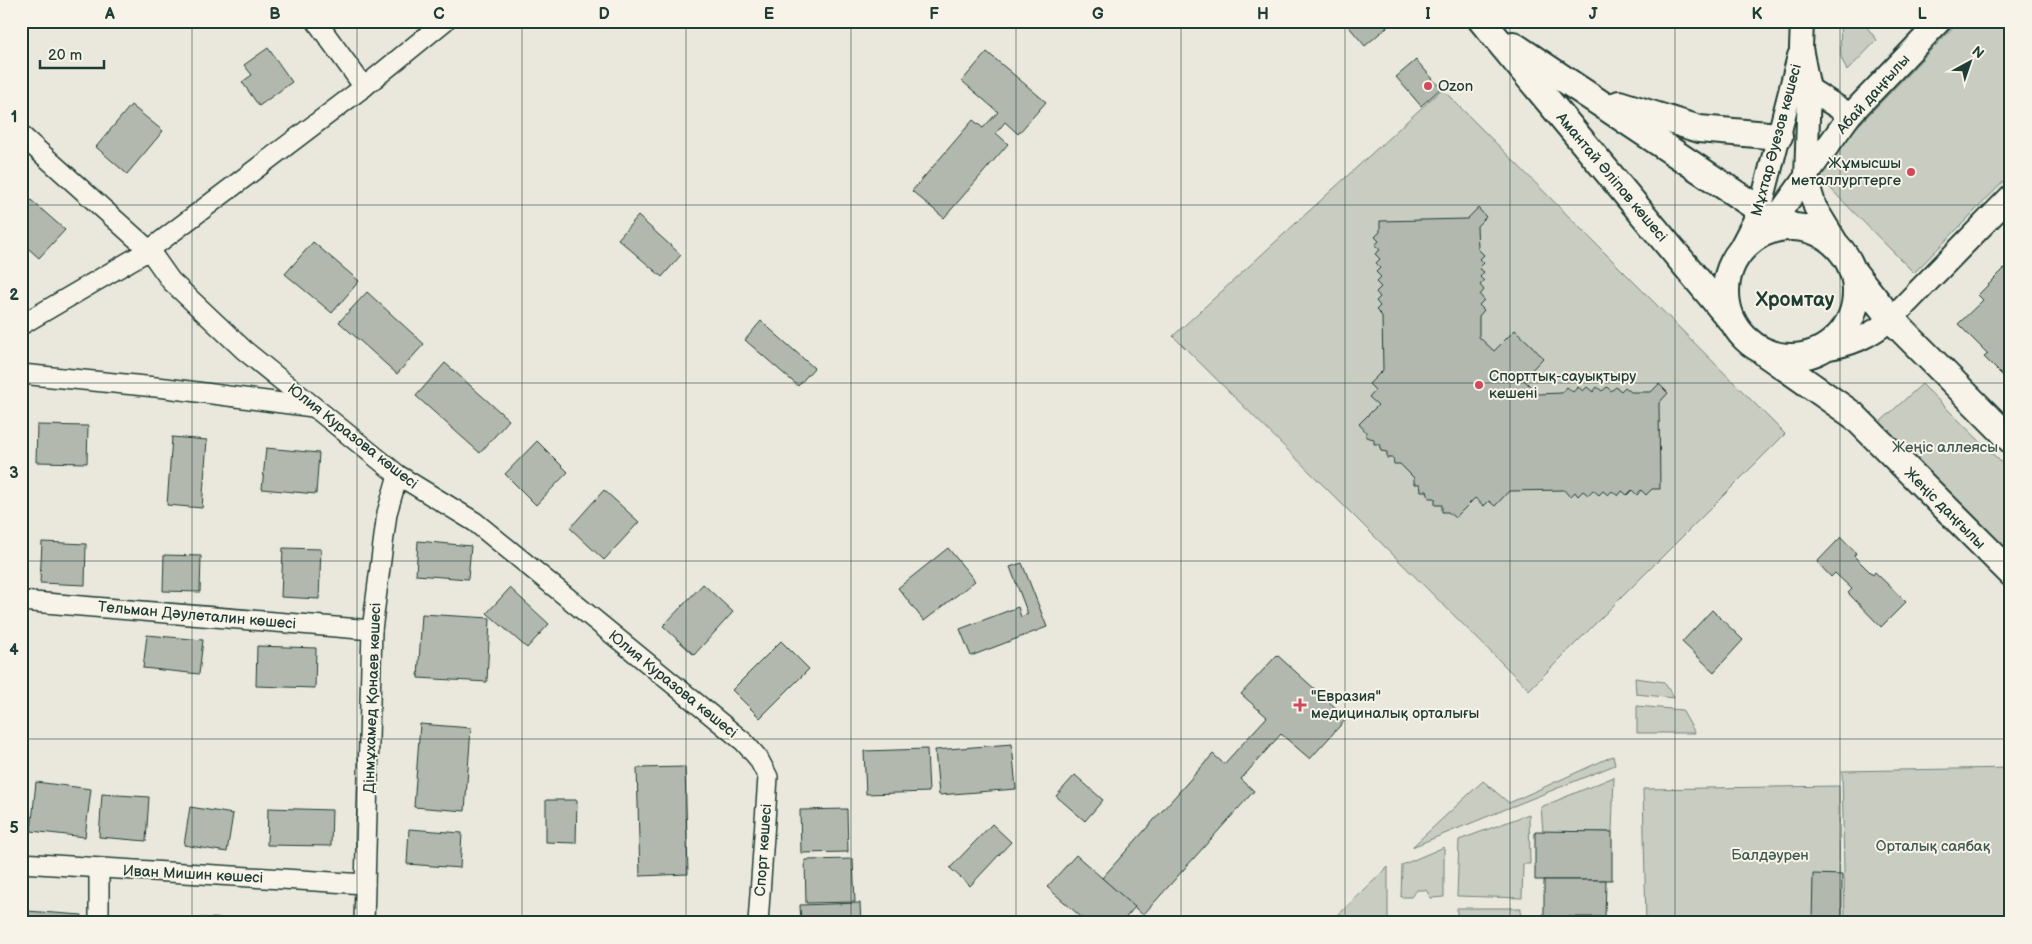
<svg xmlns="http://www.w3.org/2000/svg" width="2032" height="944" viewBox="0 0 2032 944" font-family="'Balsamiq Sans',sans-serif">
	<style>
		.green { fill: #c8ccc1; stroke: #74847a }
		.building { fill: #b2b8ae; stroke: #1f3d34 }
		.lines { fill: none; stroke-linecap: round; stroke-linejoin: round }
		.minor-casing { stroke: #1f3d34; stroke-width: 22 }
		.tertiary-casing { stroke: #1f3d34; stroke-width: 26 }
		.secondary-casing { stroke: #1f3d34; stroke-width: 30 }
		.minor { stroke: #f7f3e8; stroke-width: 19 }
		.tertiary { stroke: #f7f3e8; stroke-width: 22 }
		.secondary { stroke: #f7f3e8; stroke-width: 26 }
		.grid { fill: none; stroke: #1f3d34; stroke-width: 1; stroke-opacity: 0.55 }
		.poi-dot { fill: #d1495b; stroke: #f7f3e8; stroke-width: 2 }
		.labels { text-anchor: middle; stroke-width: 4; stroke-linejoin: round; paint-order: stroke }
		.poi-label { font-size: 15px; fill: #1f3d34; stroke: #f7f3e8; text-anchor: start }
		.street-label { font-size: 15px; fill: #1f3d34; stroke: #f7f3e8 }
		.park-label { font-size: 15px; fill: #415a50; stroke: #f7f3e8 }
		.district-label { font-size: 20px; font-weight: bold; fill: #1f3d34; stroke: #f7f3e8 }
		.neatline { fill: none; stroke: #1f3d34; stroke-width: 2 }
		.grid-label { font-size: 16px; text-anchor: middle; font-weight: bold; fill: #1f3d34 }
	</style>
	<rect width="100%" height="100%" fill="#eae8dd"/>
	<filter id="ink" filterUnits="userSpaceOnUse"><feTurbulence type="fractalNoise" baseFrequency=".02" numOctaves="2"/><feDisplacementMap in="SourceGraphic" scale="10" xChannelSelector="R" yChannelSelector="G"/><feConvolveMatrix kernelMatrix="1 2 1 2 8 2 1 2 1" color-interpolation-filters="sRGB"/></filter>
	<g filter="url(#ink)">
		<g class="green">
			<polygon points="1840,21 1862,21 1877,40 1847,71 1841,57"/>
			<polygon points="1959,21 2011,21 2011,174 1914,273 1814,172"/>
			<polygon points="1442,89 1785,434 1529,690 1173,336"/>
			<polygon points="1922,384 2011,472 2011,554 1879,423"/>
			<polygon points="1635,678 1664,682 1674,698 1636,694"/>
			<polygon points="1637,706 1682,710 1695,733 1637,733"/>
			<polygon points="1613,756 1615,765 1412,847 1483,781 1509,803"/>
			<polygon points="2011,768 2011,923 1845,923 1842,771"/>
			<polygon points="1614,777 1612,832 1543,832 1541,807"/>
			<polygon points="1839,786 1840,923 1646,923 1643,789"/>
			<polygon points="1529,814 1530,864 1523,864 1522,898 1457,896 1459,840"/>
			<polygon points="1444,847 1444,897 1431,898 1426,890 1417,890 1411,897 1401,897 1402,865"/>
			<polygon points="1388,867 1388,920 1384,923 1339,923 1337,916"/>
			<polygon points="1457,908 1521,908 1520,923 1457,923"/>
		</g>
		<g class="building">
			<polygon points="1344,21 1394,21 1365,46"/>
			<polygon points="268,48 292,82 259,106 242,82 252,75 244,65"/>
			<polygon points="987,52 1046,102 1018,134 1005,122 996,133 1008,144 944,218 912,191 973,120 983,128 998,112 962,81"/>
			<polygon points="1416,60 1441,88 1421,106 1396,77"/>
			<polygon points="131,105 163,131 127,174 96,147"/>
			<polygon points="31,200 65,230 39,258 21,242 21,212"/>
			<polygon points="1478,208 1486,217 1477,226 1478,249 1484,255 1480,259 1484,263 1479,268 1484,272 1480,277 1484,281 1480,285 1484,290 1480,295 1484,300 1479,305 1484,310 1479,316 1479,337 1494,351 1515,330 1530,344 1543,358 1523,379 1538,394 1562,393 1567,387 1573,392 1578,387 1583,391 1587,387 1593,392 1597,387 1602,391 1607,387 1611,391 1616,387 1621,391 1625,387 1631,392 1651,392 1659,384 1668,393 1659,403 1660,489 1652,489 1646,495 1641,490 1637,495 1632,490 1627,495 1622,491 1618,496 1612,491 1608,495 1603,491 1599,495 1593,490 1588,495 1583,491 1578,496 1575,492 1570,497 1564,490 1509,491 1495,506 1489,501 1484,506 1475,498 1455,518 1448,512 1442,512 1442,505 1435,505 1435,498 1429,498 1427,491 1421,491 1420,484 1414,484 1414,478 1400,464 1394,464 1393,458 1387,458 1387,452 1381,451 1379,444 1374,444 1374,439 1366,437 1366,432 1359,424 1378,405 1369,397 1375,390 1369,384 1383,370 1382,316 1376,310 1380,306 1376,301 1380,297 1376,292 1381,287 1376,282 1381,277 1376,272 1380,268 1376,263 1380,259 1375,254 1380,250 1375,245 1379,241 1375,237 1380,232 1380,221 1467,219"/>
			<polygon points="638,216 681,255 662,277 618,239"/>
			<polygon points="313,242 359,281 332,313 285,274"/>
			<polygon points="2011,262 2010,323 2011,384 1984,357 1988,354 1958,324 1983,300 1978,295"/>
			<polygon points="367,292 424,344 397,374 339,322"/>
			<polygon points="761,321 814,368 798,386 745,340"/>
			<polygon points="445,363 509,420 480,453 416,396"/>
			<polygon points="37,425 88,426 87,463 36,462"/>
			<polygon points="172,437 207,440 202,508 167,505"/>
			<polygon points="537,441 568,472 536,505 505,474"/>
			<polygon points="266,448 319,453 316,494 262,489"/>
			<polygon points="604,490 639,522 604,560 570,528"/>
			<polygon points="1841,537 1856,553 1854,556 1873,575 1875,572 1906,602 1881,627 1848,593 1852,589 1835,573 1831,577 1817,562"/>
			<polygon points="418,541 471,546 468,579 416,575"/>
			<polygon points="42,542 86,544 85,585 40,583"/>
			<polygon points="283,548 321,549 319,599 281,597"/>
			<polygon points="948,548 975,581 924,621 898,588"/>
			<polygon points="164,555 201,556 200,592 163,591"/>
			<polygon points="1022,563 1047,627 971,656 960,629 1018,607 1021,617 1028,614 1010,567"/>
			<polygon points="703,584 733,612 694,655 663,626"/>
			<polygon points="510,588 549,624 527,648 487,613"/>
			<polygon points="1712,610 1743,640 1714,672 1682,642"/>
			<polygon points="422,614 490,618 487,682 418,678"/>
			<polygon points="147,635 203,640 199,674 143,668"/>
			<polygon points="781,641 809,669 760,718 732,690"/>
			<polygon points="257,646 316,648 315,688 256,686"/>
			<polygon points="1277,655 1347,718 1310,759 1281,734 1241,779 1254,791 1143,915 1102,878 1213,754 1224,764 1267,717 1241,694"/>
			<polygon points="420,724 471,728 465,811 414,807"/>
			<polygon points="1012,744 1016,789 939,795 935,750"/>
			<polygon points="927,749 929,792 866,794 864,751"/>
			<polygon points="685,767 688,874 640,876 637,768"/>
			<polygon points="1075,775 1103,800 1085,821 1056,796"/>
			<polygon points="36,782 91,789 85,837 31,831"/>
			<polygon points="102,794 149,797 146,841 99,837"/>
			<polygon points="546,800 577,800 576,843 546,842"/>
			<polygon points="190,807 233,814 227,852 184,845"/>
			<polygon points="268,808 332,810 331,846 267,845"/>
			<polygon points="847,809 848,852 801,853 800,810"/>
			<polygon points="992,824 1011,842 970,886 950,868"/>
			<polygon points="409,829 462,833 460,868 407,864"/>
			<polygon points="1535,831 1612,832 1612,880 1535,880"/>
			<polygon points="1076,855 1135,907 1121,923 1088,923 1047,887"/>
			<polygon points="853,859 855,902 806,903 805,860"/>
			<polygon points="1813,874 1842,875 1842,923 1812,923"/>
			<polygon points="1544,880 1606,880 1605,917 1544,917"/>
			<polygon points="860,903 861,923 801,923 800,905"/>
			<polygon points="27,911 82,915 81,923 26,923"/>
			<polygon points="200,918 238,919 238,923 200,923"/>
			<rect x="114" y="919" width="37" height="4"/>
		</g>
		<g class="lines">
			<g class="minor-casing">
				<g id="minor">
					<polyline points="316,21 364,87"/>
					<polyline points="21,135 149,250 171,281 244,350 398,475 475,522 744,742 758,758 768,777 758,923"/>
					<polyline points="21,325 149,250 364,87 445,21"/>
					<polyline points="21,374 166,388 313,407"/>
					<polyline points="21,601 372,630"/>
					<polyline points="21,863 365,884"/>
					<polyline points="99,923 99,868"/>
					<polyline points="364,923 372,630 387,513 398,475"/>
				</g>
			</g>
			<g class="tertiary-casing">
				<g id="tertiary">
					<polyline points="1802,21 1801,48 1809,89 1806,178 1815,207 1843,253"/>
					<polyline points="1809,89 1850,115"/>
					<polyline points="1776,218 1850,115 1940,21"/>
					<polyline points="1735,258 1760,210 1799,56"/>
					<path d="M 1823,349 C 1851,345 1869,337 1891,319 L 2011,196"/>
				</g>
			</g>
			<g class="secondary-casing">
				<g id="secondary">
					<polyline points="1482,21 1730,319"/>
					<polyline points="1513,45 1760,210 1793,227"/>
					<polyline points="1619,104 1699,129 1779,136"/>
					<circle cx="1791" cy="292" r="65"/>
					<polyline points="1852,270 1891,319 2011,440"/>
					<polyline points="1766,354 1853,415 2011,573"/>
				</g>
			</g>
			<use href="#minor" class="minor"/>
			<use href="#tertiary" class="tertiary"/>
			<use href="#secondary" class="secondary"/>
		</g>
	</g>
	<path class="grid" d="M 192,21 L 192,923M 357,21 L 357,923M 522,21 L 522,923M 686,21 L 686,923M 851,21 L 851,923M 1016,21 L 1016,923M 1181,21 L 1181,923M 1345,21 L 1345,923M 1510,21 L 1510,923M 1675,21 L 1675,923M 1840,21 L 1840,923M 21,205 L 2011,205M 21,383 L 2011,383M 21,561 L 2011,561M 21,739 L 2011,739"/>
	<g class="poi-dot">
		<circle cx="1428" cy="86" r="5"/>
		<circle cx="1911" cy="172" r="5"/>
		<circle cx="1479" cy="385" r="5"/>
		<path d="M1297.5 697.5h5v5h5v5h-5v5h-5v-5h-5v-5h5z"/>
	</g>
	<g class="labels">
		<g class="poi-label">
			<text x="1438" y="91">Ozon</text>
			<text x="1901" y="168" text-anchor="end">Жұмысшы<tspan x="1901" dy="17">металлургтерге</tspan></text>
			<text x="1489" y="381">Спорттық-сауықтыру<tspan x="1489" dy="17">кешені</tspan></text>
			<text x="1311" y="701">"Евразия"<tspan x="1311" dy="17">медициналық орталығы</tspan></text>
		</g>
		<g class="street-label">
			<text transform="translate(1873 94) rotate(-48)" y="5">Абай даңғылы</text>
			<text transform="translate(1776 140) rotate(-75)" y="5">Мұхтар Әуезов көшесі</text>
			<text transform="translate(1612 177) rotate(50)" y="5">Амантай Әліпов көшесі</text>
			<text transform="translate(353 436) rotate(38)" y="5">Юлия Куразова көшесі</text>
			<text transform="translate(1945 508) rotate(45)" y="5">Жеңіс даңғылы</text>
			<text transform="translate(197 615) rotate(5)" y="5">Тельман Дәулеталин көшесі</text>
			<text transform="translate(673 684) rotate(39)" y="5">Юлия Куразова көшесі</text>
			<text transform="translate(372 698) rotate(-88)" y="5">Дінмұхамед Қонаев көшесі</text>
			<text transform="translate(763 850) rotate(-86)" y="5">Спорт көшесі</text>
			<text transform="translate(193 874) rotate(3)" y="5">Иван Мишин көшесі</text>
		</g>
		<g class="park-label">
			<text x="1945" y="452">Жеңіс аллеясы</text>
			<text x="1933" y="851">Орталық саябақ</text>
			<text x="1770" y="860">Балдәурен</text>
		</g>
		<g class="district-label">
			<text x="1795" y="306">Хромтау</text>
		</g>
	</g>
	<rect width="2032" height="944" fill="none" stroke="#f7f3e8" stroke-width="55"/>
	<g transform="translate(1970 62) rotate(40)" stroke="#f7f3e8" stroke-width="4" paint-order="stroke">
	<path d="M0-4L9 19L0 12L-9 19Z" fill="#1f3d34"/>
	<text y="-8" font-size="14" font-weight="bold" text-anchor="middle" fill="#1f3d34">N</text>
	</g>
	<path d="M40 60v8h64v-8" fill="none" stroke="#1f3d34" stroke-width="2.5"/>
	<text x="48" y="60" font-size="15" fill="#1f3d34" stroke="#f7f3e8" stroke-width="4" paint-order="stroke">20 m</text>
	<rect x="28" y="28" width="1976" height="888" class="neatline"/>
	<g class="grid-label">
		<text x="110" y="19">A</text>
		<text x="275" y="19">B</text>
		<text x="439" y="19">C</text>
		<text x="604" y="19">D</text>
		<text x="769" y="19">E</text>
		<text x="934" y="19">F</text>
		<text x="1098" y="19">G</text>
		<text x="1263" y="19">H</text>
		<text x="1428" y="19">I</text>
		<text x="1593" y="19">J</text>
		<text x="1757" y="19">K</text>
		<text x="1922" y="19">L</text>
		<text x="14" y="122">1</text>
		<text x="14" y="300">2</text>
		<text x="14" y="478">3</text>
		<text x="14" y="655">4</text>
		<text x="14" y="833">5</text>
	</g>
</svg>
